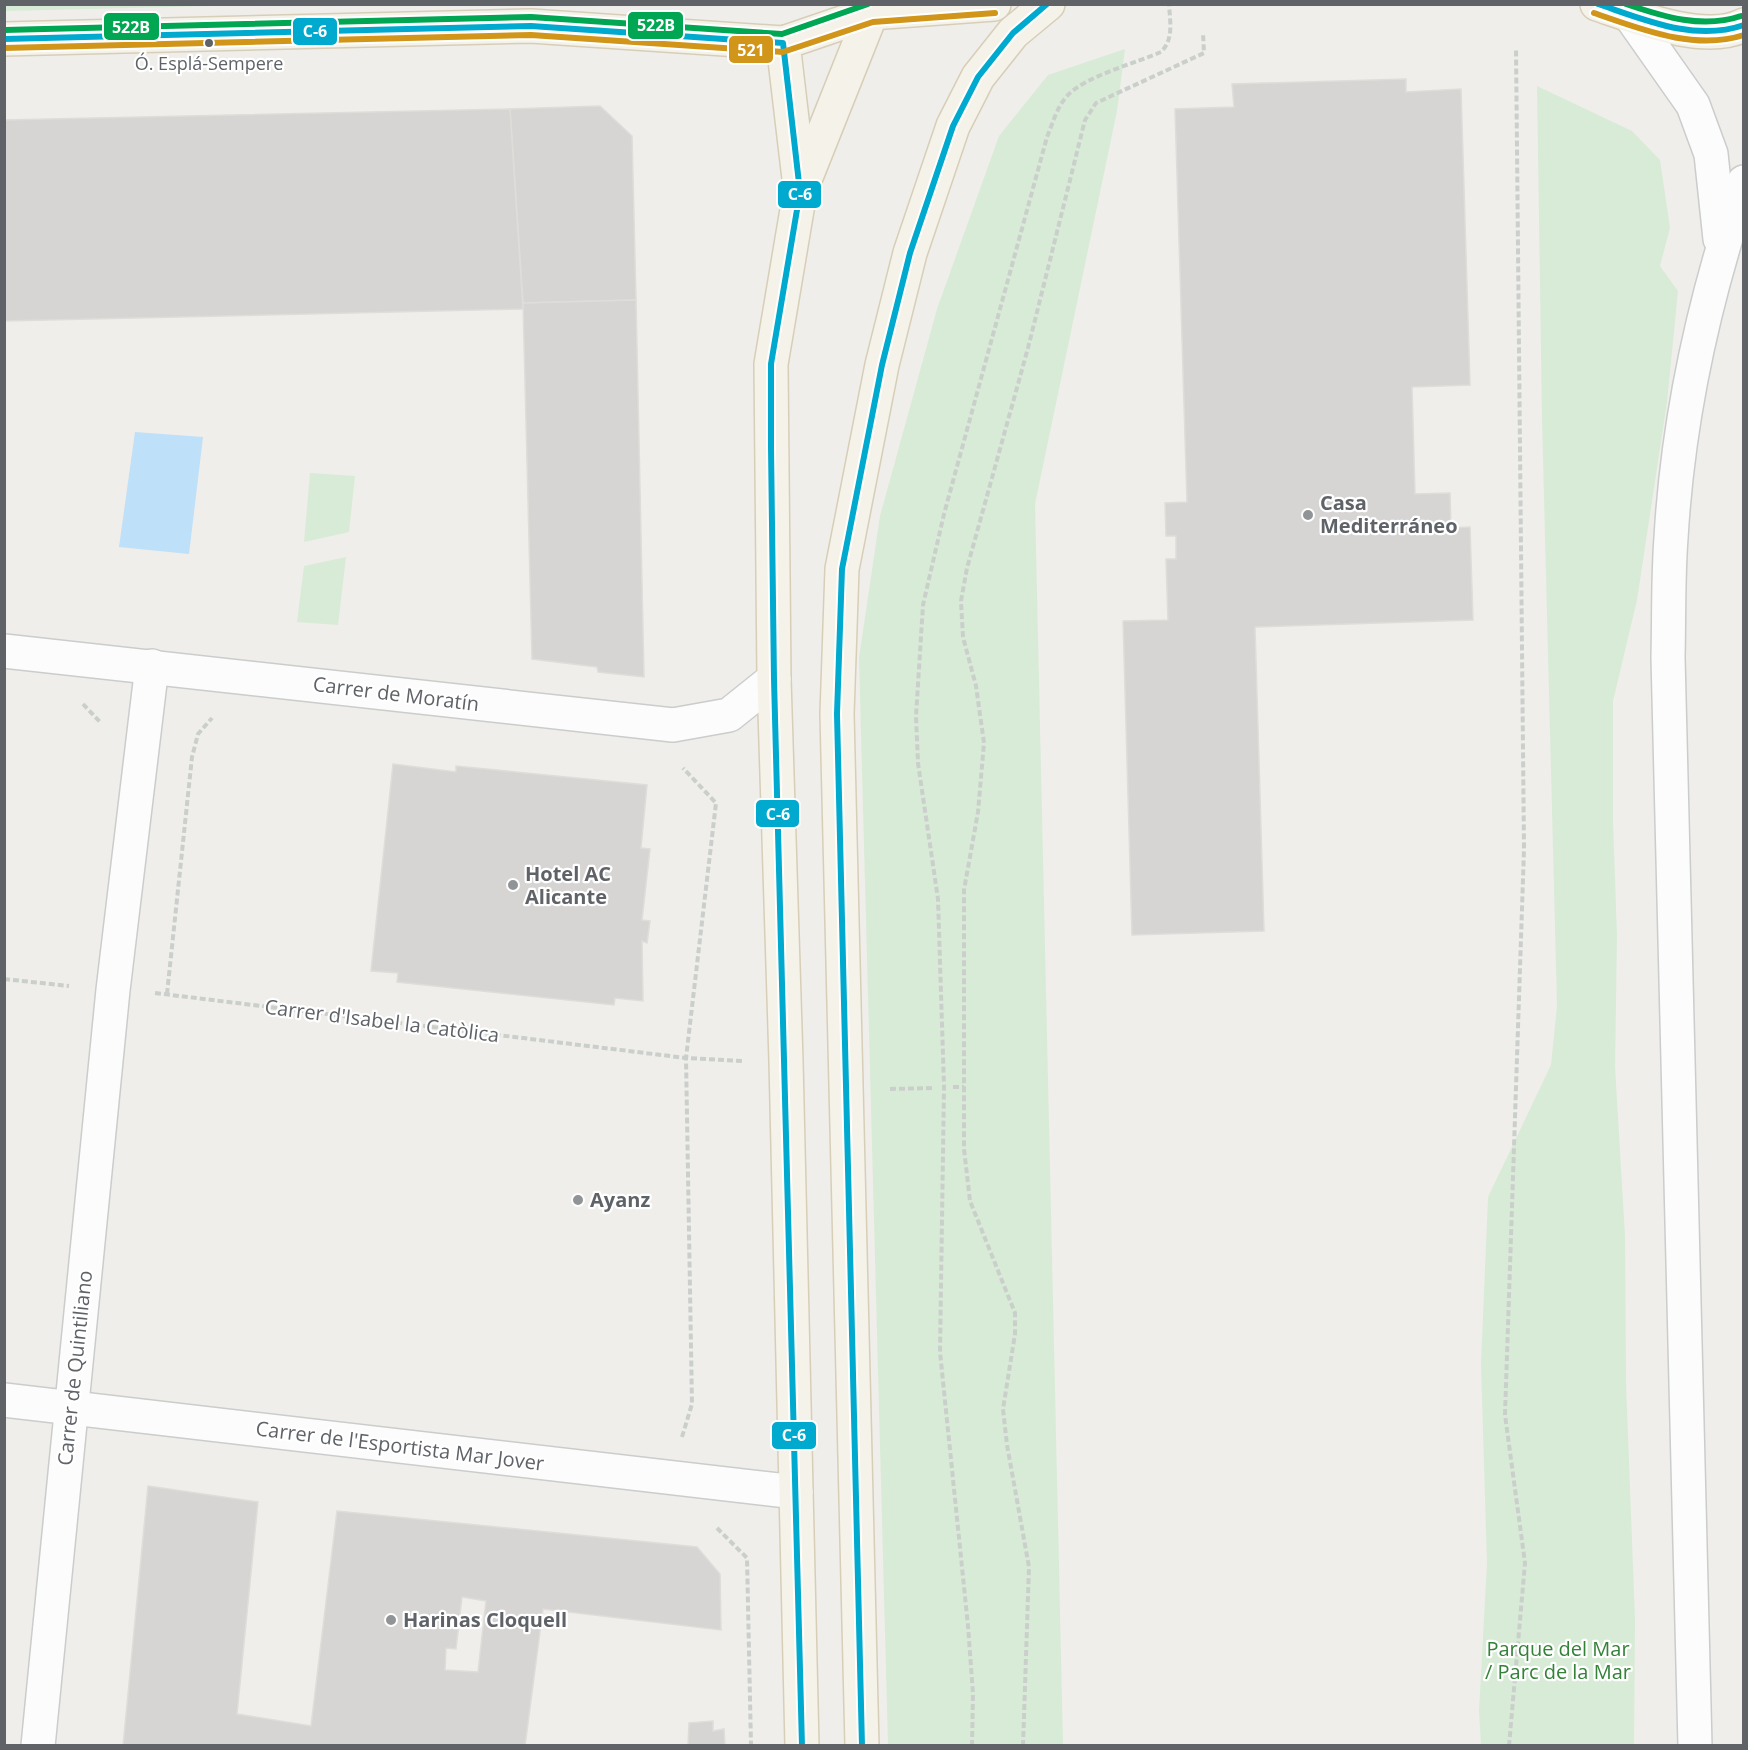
<svg xmlns="http://www.w3.org/2000/svg" width="1748" height="1750" viewBox="0 0 1748 1750" font-family="'Open Sans',sans-serif">
	<style>
		.green { fill: #d8ebd6 }
		.water { fill: #bfe0f9 }
		.building { fill: #d6d5d3; stroke: #deddd9; stroke-width: 1.5; fill-rule: evenodd }
		.lines { fill: none; stroke-linecap: round; stroke-linejoin: round }
		.minor-casing { stroke: #cbcccc; stroke-width: 36 }
		.primary-casing { stroke: #d7ceb8; stroke-width: 36 }
		.path { stroke: #cacfcc; stroke-width: 4; stroke-dasharray: 6 3; stroke-linecap: butt }
		.minor { stroke: #fdfcfc; stroke-width: 33 }
		.primary { stroke: #f4f2e9; stroke-width: 33 }
		.bus-1-casing { stroke: #fff; stroke-width: 10 }
		.bus-2-casing { stroke: #fff; stroke-width: 10 }
		.bus-3-casing { stroke: #fff; stroke-width: 10 }
		.bus-1 { stroke: #00a9ce; stroke-width: 6 }
		.bus-2 { stroke: #d1951a; stroke-width: 6 }
		.bus-3 { stroke: #00a651; stroke-width: 6 }
		.bus-dot { fill: #5f6368; stroke: #fff; stroke-width: 2 }
		.poi-dot { fill: #919496; stroke: #fff; stroke-width: 2 }
		.labels { text-anchor: middle; stroke-width: 4.5; stroke-linejoin: round; paint-order: stroke }
		.bus-label { font-size: 18px; fill: #5f6368; stroke: #fff }
		.poi-label { font-size: 20px; font-weight: bold; fill: #5f6368; stroke: #fff; text-anchor: start }
		.street-label { font-size: 20px; fill: #5f6368; stroke: #fff }
		.park-label { font-size: 20px; fill: #348238; stroke: #fff }
		.line-badge { stroke: #fff; stroke-width: 2 }
		.badge-label { font-size: 16px; text-anchor: middle; font-weight: bold; fill: #fff }
	</style>
	<rect width="100%" height="100%" fill="#efeeea"/>
	<g class="green">
		<polygon points="5,4 255,4 255,5 5,11"/>
		<polygon points="1125,49 1117,111 1035,504 1063,1745 888,1745 859,658 880,516 937,309 999,136 1048,75"/>
		<polygon points="1537,86 1632,131 1660,160 1670,228 1660,266 1678,291 1667,402 1637,600 1613,701 1613,823 1617,936 1615,1067 1625,1236 1626,1383 1635,1620 1634,1745 1481,1745 1479,1711 1487,1563 1481,1365 1488,1197 1551,1065 1557,1006 1542,418"/>
		<polygon points="310,473 355,476 349,532 304,542"/>
		<polygon points="346,557 338,625 297,622 304,566"/>
	</g>
	<polygon class="water" points="135,432 203,437 189,554 119,547"/>
	<g class="building">
		<polygon points="1406,79 1406,92 1461,89 1470,385 1412,387 1415,494 1450,493 1451,528 1470,527 1473,620 1255,627 1264,931 1132,935 1123,621 1168,620 1166,559 1176,559 1176,536 1166,536 1165,503 1187,502 1175,109 1234,107 1232,84"/>
		<polygon points="600,106 632,136 636,300 523,303 510,109"/>
		<polygon points="510,109 523,309 4,321 4,120"/>
		<polygon points="636,300 644,677 598,672 597,667 532,659 523,303"/>
		<polygon points="393,764 456,772 456,766 647,785 641,848 650,849 642,920 650,921 647,943 642,941 643,1001 615,998 614,1005 397,982 398,973 371,971"/>
		<path d="M 148,1486 L 258,1502 L 237,1714 L 311,1726 L 337,1511 L 697,1547 L 720,1574 L 721,1630 L 543,1609 L 525,1746 L 123,1746 ZM 462,1597 L 486,1601 L 478,1672 L 445,1670 L 446,1648 L 456,1649 Z"/>
		<polygon points="713,1721 713,1731 724,1729 725,1746 688,1746 689,1723"/>
	</g>
	<g class="lines">
		<g class="minor-casing">
			<g id="minor">
				<polyline points="1629,14 1693,105 1711,154 1720,239"/>
				<polyline points="4,651 673,725 729,715 774,679"/>
				<polyline points="4,1400 796,1492"/>
				<polyline points="38,1746 113,990 152,666"/>
				<path d="M 1695,1746 L 1668,657 C 1669,617 1668,577 1671,538 C 1678,417 1705,296 1744,182"/>
			</g>
		</g>
		<g class="primary-casing">
			<g id="primary">
				<path d="M 1597,4 C 1636,17 1705,45 1744,25"/>
				<polyline points="4,39 531,26 783,43 871,13 994,4"/>
				<polyline points="783,43 800,187"/>
				<polyline points="802,1746 786,1061 774,679 771,364 800,192 875,4"/>
				<polyline points="862,1746 837,714 842,569 882,365 910,253 953,126 978,77 1013,33 1048,4"/>
			</g>
		</g>
		<g class="path">
			<polyline points="83,704 100,722"/>
			<polyline points="4,979 69,986"/>
			<polyline points="155,993 686,1058 743,1061"/>
			<polyline points="167,994 192,757 198,734 212,718"/>
			<polyline points="953,1087 964,1087"/>
			<polyline points="890,1089 934,1088"/>
			<polyline points="682,1437 692,1404 686,1058 716,803 683,768"/>
			<polyline points="717,1528 747,1558 751,1746"/>
			<path d="M 972,1746 L 973,1694 L 968,1626 L 940,1352 L 944,1087 L 938,899 L 918,763 L 916,716 L 923,605 L 944,514 L 1047,137 C 1053,123 1057,106 1068,95 C 1086,76 1136,63 1161,52 C 1174,39 1170,22 1169,4"/>
			<polyline points="1023,1746 1029,1567 1007,1445 1003,1409 1015,1334 1015,1313 970,1201 964,1149 964,890 978,812 984,743 976,686 963,637 961,601 967,568 1028,348 1085,120 1096,103 1204,53 1203,33"/>
			<polyline points="1509,1746 1525,1563 1505,1415 1524,849 1516,48"/>
		</g>
		<use href="#minor" class="minor"/>
		<use href="#primary" class="primary"/>
		<g class="bus-1-casing">
			<g id="bus-1">
				<path d="M 1598,4 C 1645,20 1695,42 1744,25"/>
				<polyline points="4,39 531,26 783,43 800,192 771,364 771,447 774,679 802,1746"/>
				<polyline points="862,1746 837,714 842,569 882,365 910,253 953,126 978,77 1013,33 1047,4"/>
			</g>
		</g>
		<g class="bus-2-casing">
			<g id="bus-2">
				<path d="M 1594,13 C 1641,29 1694,51 1744,35"/>
				<polyline points="4,48 531,35 783,52 873,22 995,13"/>
			</g>
		</g>
		<g class="bus-3-casing">
			<g id="bus-3">
				<path d="M 1626,4 C 1664,17 1703,29 1741,16"/>
				<polyline points="4,30 531,17 782,34 868,4"/>
			</g>
		</g>
		<use href="#bus-1" class="bus-1"/>
		<use href="#bus-2" class="bus-2"/>
		<use href="#bus-3" class="bus-3"/>
	</g>
	<circle class="bus-dot" cx="209" cy="43" r="5"/>
	<g class="poi-dot">
		<circle cx="1308" cy="515" r="6"/>
		<circle cx="513" cy="885" r="6"/>
		<circle cx="578" cy="1200" r="6"/>
		<circle cx="391" cy="1620" r="6"/>
	</g>
	<g class="labels">
		<g class="bus-label">
			<text x="209" y="70">Ó. Esplá-Sempere</text>
		</g>
		<g class="poi-label">
			<text x="1320" y="510">Casa<tspan x="1320" dy="23">Mediterráneo</tspan></text>
			<text x="525" y="881">Hotel AC<tspan x="525" dy="23">Alicante</tspan></text>
			<text x="590" y="1207">Ayanz</text>
			<text x="403" y="1627">Harinas Cloquell</text>
		</g>
		<g class="street-label">
			<text transform="translate(396 694) rotate(7)" y="7">Carrer de Moratín</text>
			<text transform="translate(382 1021) rotate(7)" y="7">Carrer d'Isabel la Catòlica</text>
			<text transform="translate(75 1368) rotate(-84)" y="7">Carrer de Quintiliano</text>
			<text transform="translate(400 1446) rotate(7)" y="7">Carrer de l'Esportista Mar Jover</text>
		</g>
		<g class="park-label">
			<text x="1558" y="1656">Parque del Mar<tspan x="1558" dy="23">/ Parc de la Mar</tspan></text>
		</g>
	</g>
	<g class="line-badge">
		<rect x="627" y="11" width="57" height="29" rx="6" fill="#00a651"/>
		<rect x="103" y="12" width="57" height="29" rx="6" fill="#00a651"/>
		<rect x="292" y="17" width="46" height="29" rx="6" fill="#00a9ce"/>
		<rect x="728" y="35" width="46" height="29" rx="6" fill="#d1951a"/>
		<rect x="777" y="180" width="45" height="29" rx="6" fill="#00a9ce"/>
		<rect x="755" y="799" width="45" height="29" rx="6" fill="#00a9ce"/>
		<rect x="771" y="1421" width="46" height="29" rx="6" fill="#00a9ce"/>
	</g>
	<g class="badge-label">
		<text x="656" y="31">522B</text>
		<text x="131" y="33">522B</text>
		<text x="315" y="37">C-6</text>
		<text x="751" y="56">521</text>
		<text x="800" y="200">C-6</text>
		<text x="778" y="820">C-6</text>
		<text x="794" y="1441">C-6</text>
	</g>
	<rect width="1748" height="1750" fill="none" stroke="#5f6368" stroke-width="12"/>
</svg>
